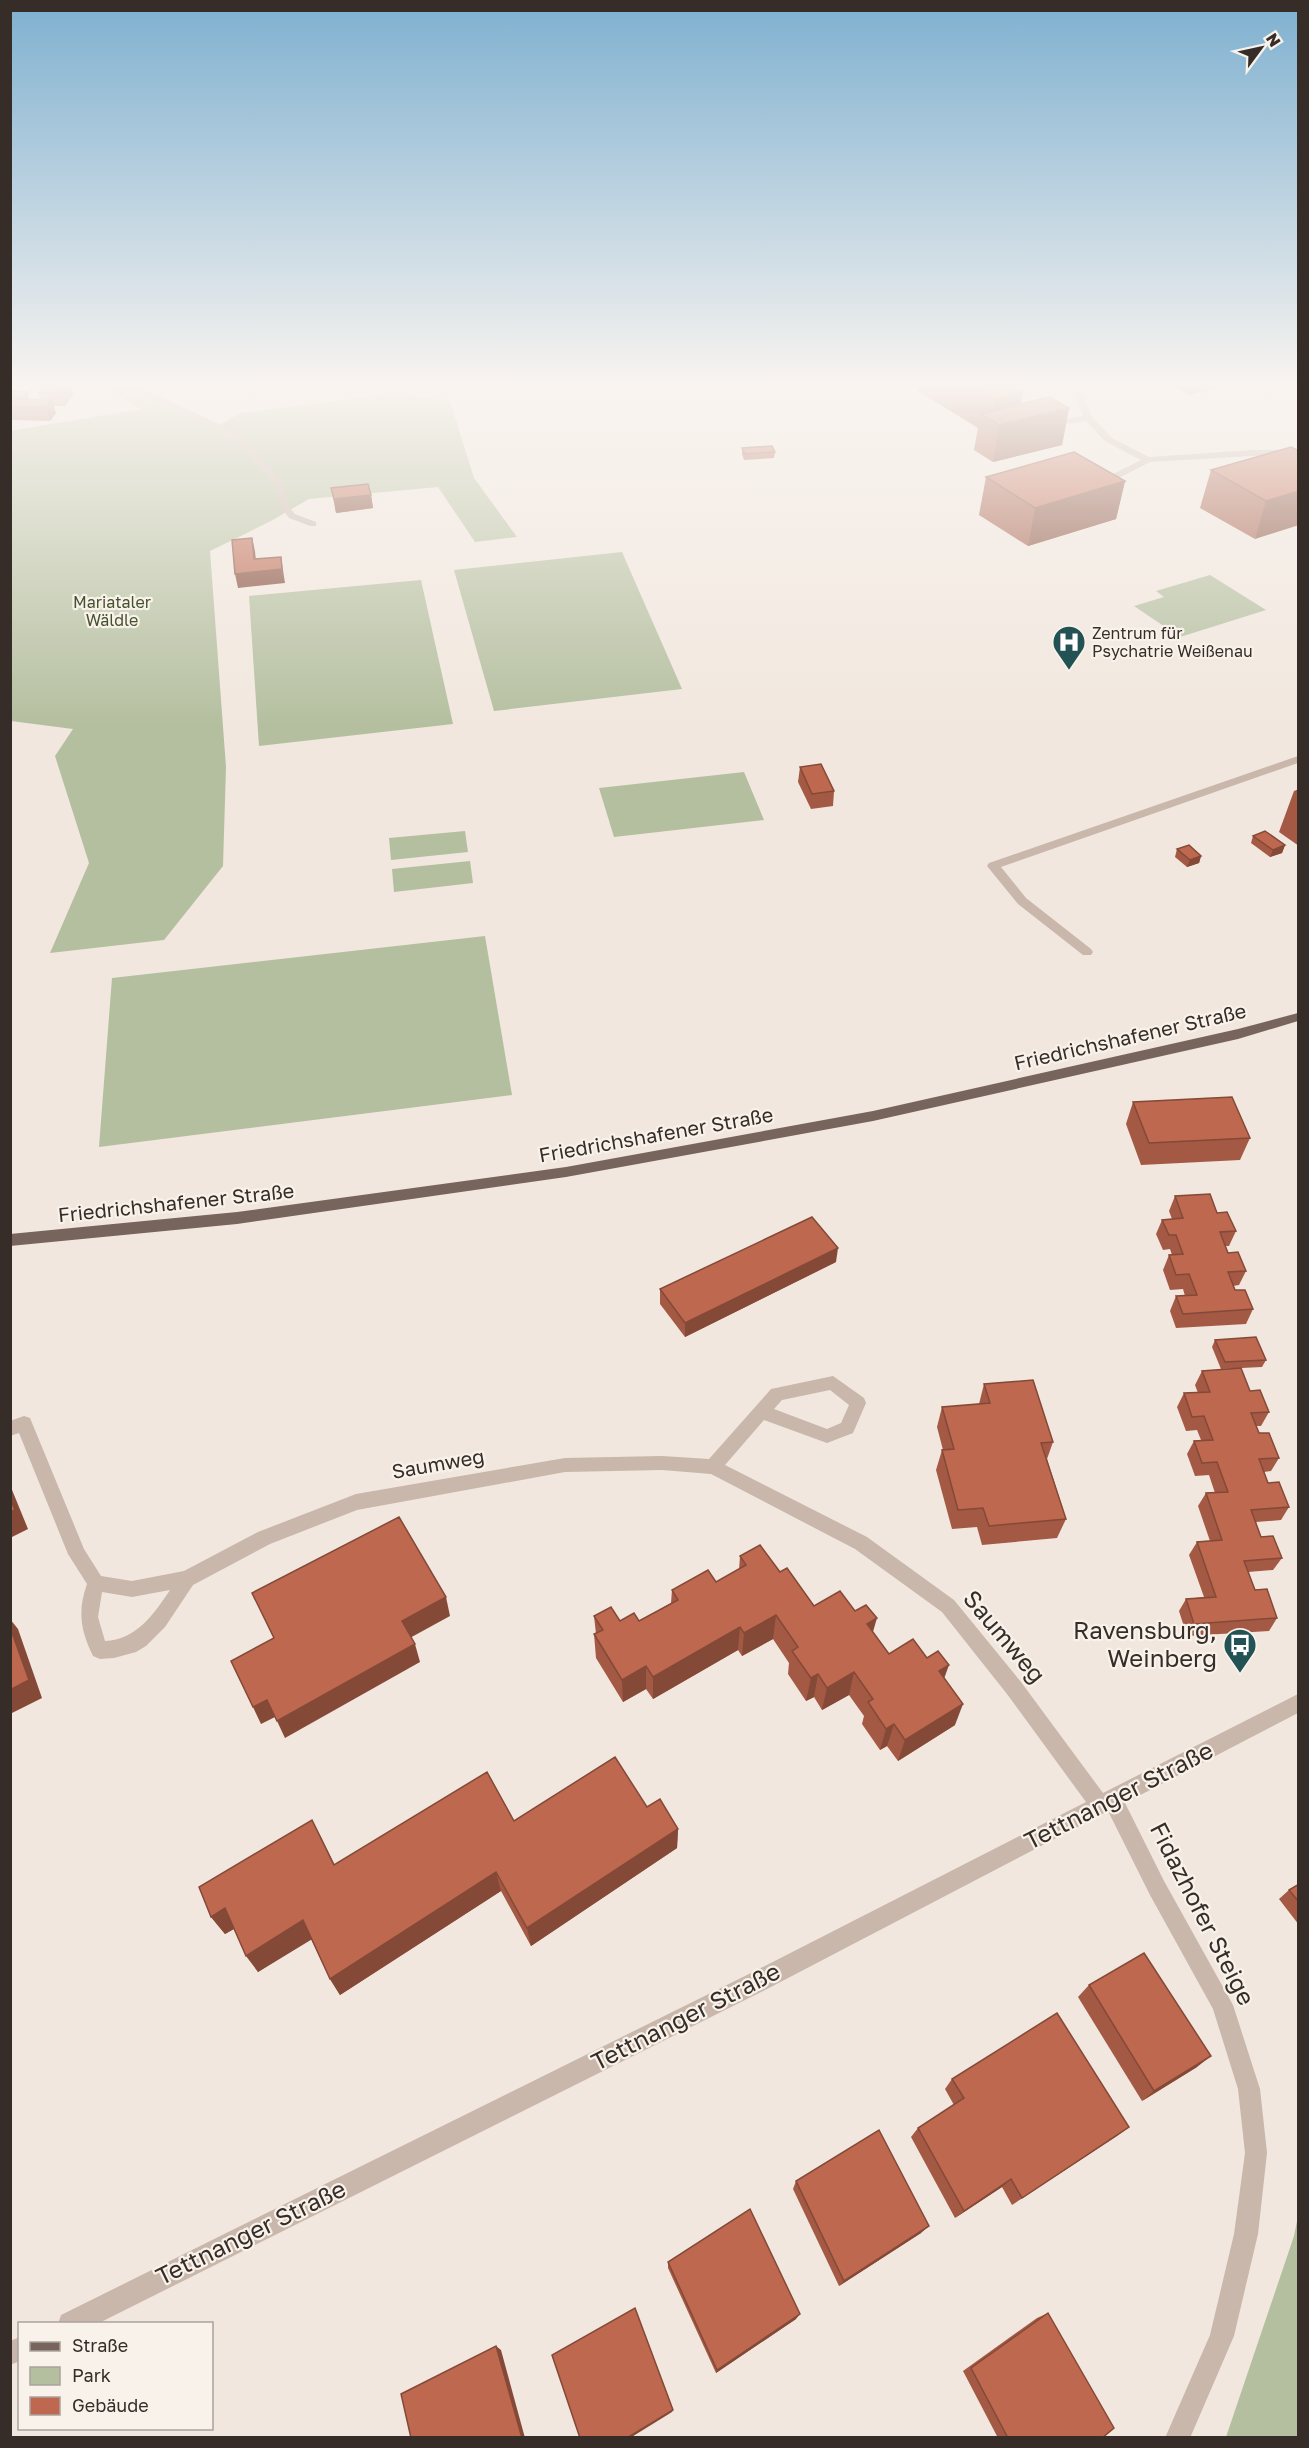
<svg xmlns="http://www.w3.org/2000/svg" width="1309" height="2448" viewBox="0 0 1309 2448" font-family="'Golos Text',sans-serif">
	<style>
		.green { fill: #b4bf9f }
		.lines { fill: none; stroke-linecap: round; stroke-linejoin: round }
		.minor { fill: #c8b7aa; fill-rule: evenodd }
		.major { fill: #77645c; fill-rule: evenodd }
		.wall { fill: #a35944 }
		.shaded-wall { fill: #844937 }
		.building { fill: #bd684f; stroke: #844937; stroke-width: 1.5 }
		.labels { text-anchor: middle; stroke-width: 4.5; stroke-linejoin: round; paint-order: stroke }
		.far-park-label { font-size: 16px; fill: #46522f; stroke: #f8f2ea }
		.far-poi-label { font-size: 16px; fill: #362d29; stroke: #f8f2ea; text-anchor: start }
		.street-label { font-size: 20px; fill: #362d29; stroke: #f8f2ea }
		.near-poi-label { font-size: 24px; fill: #362d29; stroke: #f8f2ea; text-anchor: end }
		.near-street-label { font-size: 24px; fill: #362d29; stroke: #f8f2ea }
	</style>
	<rect width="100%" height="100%" fill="#f1e7de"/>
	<g class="green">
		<polygon points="106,384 127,384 217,427 240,413 394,394 450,401 474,478 517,537 475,542 438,487 309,499 271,521 210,551 226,767 223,866 164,940 50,953 89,863 55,756 73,729 11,721 10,431 141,409 103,386"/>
		<polygon points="622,552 682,689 494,711 454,570"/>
		<polygon points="1210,575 1266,610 1180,637 1134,606 1164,597 1156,591"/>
		<polygon points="421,580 453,724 259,746 249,596"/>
		<polygon points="744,772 764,820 614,837 599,788"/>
		<polygon points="465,831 468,852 391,860 389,838"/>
		<polygon points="470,861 473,883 394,892 392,869"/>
		<polygon points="485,936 512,1095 99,1147 112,978"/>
		<polygon points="1298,2216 1298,2437 1226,2437 1294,2236"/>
	</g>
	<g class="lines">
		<g class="minor">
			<polygon points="123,384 134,384 221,425 238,436 271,468 283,486 289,507 295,514 316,522 316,526 310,526 289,518 281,507 275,486 265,472 232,440 215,429"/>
			<polygon points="1078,384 1086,384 1083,396 1092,417 1112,438 1149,457 1252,450 1298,450 1298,455 1252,456 1150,462 1101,487 1095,487 1095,483 1141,460 1106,442 1086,421 1044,427 1044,423 1083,416 1075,396"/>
			<polygon points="1298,756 1298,763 1001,867 1026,898 1091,949 1093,952 1091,955 1083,955 1018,904 987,866 989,863"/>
			<path d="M 833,1376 L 864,1398 L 866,1403 L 853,1433 L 827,1443 L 764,1420 L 725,1465 L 867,1537 L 954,1600 L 1021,1682 L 1103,1793 L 1298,1694 L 1298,1713 L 1125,1803 L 1164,1881 L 1233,2005 L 1260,2089 L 1267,2153 L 1258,2234 L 1234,2336 L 1190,2438 L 1165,2438 L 1210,2335 L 1234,2234 L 1245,2153 L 1238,2089 L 1213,2009 L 1150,1895 L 1108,1811 L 767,1989 L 97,2324 L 58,2324 L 61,2315 L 751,1973 L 1086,1802 L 1007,1694 L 942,1612 L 855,1549 L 711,1474 L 662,1470 L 565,1472 L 357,1510 L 270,1544 L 193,1585 L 165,1627 L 146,1646 L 136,1652 L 114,1658 L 100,1659 L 93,1656 C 81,1631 77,1612 87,1584 L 68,1554 L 19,1433 L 10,1436 L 10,1421 L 24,1416 L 30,1418 L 84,1549 L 101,1576 L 132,1581 L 184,1571 L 258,1532 L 356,1494 L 565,1458 L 662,1456 L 709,1459 L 771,1389 ZM 830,1390 L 849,1405 L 841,1423 L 827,1429 L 774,1409 L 782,1400 ZM 170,1590 C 154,1614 136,1640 105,1641 L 98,1617 L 102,1592 L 132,1597 Z"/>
			<polygon points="20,2337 20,2361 10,2365 10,2341"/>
		</g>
		<polygon class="major" points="1298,1013 1298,1021 1238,1039 873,1121 566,1177 237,1224 10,1246 10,1234 237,1212 566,1167 873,1111 1238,1029"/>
	</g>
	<g class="wall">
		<polygon points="28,384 71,384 73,394 65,406 54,406 56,413 50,421 10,420 10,398 27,392 29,398 28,399 41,399 39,393 43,388 29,387"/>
		<polygon points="919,384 1009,384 1023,392 1021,404 1069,408 1062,445 993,462 974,450 978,428 918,391"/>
		<polygon points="1170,384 1222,384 1222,387 1189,395"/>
		<polygon points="1291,447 1255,539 1200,508 1211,470"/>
		<polygon points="742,448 775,452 774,458 744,460 742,454"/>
		<polygon points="986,477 1125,481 1116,519 1028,546 979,515"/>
		<polygon points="331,488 371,495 373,508 336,513"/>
		<polygon points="800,767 834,791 833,806 811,809 798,782"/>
		<polygon points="1299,789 1299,846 1279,832 1294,791"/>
		<polygon points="1253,836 1285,845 1282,853 1270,857 1251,843"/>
		<polygon points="1177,849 1201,856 1199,863 1187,867 1175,857"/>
		<polygon points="1133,1102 1250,1138 1240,1160 1141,1165 1126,1124"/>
		<polygon points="1175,1196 1217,1213 1236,1231 1229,1246 1225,1246 1228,1253 1246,1271 1239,1285 1233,1286 1235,1290 1253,1309 1246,1324 1176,1328 1170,1311 1176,1296 1185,1296 1183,1289 1170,1290 1163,1270 1169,1255 1172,1255 1170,1249 1163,1250 1156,1234 1162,1220 1172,1219 1169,1211"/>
		<polygon points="836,1262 685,1337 660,1304 660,1289"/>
		<polygon points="1215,1340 1266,1360 1262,1367 1221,1369 1212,1347"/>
		<polygon points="1202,1371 1250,1391 1269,1412 1261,1426 1256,1426 1259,1433 1279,1458 1271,1471 1264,1472 1268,1483 1289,1507 1281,1520 1256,1522 1261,1537 1282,1558 1273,1570 1248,1572 1255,1590 1277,1618 1269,1631 1187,1636 1179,1611 1186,1599 1204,1597 1189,1555 1197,1542 1210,1541 1198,1506 1206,1493 1215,1493 1209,1475 1195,1476 1187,1454 1194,1441 1201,1440 1197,1430 1186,1431 1177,1407 1184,1393 1198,1393 1195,1385"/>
		<polygon points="984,1384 1053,1442 1047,1459 1066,1519 1057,1538 982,1545 977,1527 952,1529 936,1470 942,1450 943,1450 937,1427 942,1407 979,1404"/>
		<polygon points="740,1556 780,1572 814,1606 855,1611 873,1632 889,1654 927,1658 944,1678 955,1725 898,1761 887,1746 880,1750 862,1724 864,1716 849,1695 822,1710 814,1697 806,1701 788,1674 789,1663 773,1639 742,1656 738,1650 653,1699 646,1689 623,1702 596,1658 594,1634 596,1634 594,1616 620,1621 639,1621 671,1603 672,1590 716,1582 739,1570"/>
		<polygon points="647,1807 678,1829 677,1848 531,1946 501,1891 340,1995 330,1979 311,1939 258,1972 234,1929 225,1934 211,1917 312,1820 334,1865 514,1821"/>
		<polygon points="1299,1884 1299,1925 1279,1899 1289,1890"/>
		<polygon points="1089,1985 1197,2067 1142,2101 1078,1997"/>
		<polygon points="952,2079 1129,2127 1012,2205 1002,2187 955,2218 911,2137 918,2128 954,2105 945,2089"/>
		<polygon points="796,2181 921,2233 839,2286 793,2189"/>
		<polygon points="668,2262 796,2319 716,2373 668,2268"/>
		<polygon points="1048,2313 1102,2438 998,2438 963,2371 1037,2318"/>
	</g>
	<g class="shaded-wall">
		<polygon points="68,384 71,384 73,394 65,406 62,393"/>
		<polygon points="1192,384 1222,384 1222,387 1189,395"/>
		<polygon points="27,392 29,398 23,405 21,398"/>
		<polygon points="1023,392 1018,421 1069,408 1062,445 993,462 999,425 992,421 995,399"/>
		<polygon points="52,400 56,413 50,421 46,407"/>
		<polygon points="1125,481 1116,519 1028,546 1035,508"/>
		<polygon points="1299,491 1299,525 1255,539 1266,501"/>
		<polygon points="371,495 373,508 336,513 334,499"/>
		<polygon points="252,538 255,551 257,572 281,557 285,583 238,588 235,574 254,559"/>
		<polygon points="1285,845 1282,853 1270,857 1273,850"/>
		<polygon points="1201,856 1199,863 1187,867 1190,860"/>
		<polygon points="838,1248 836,1262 685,1337 685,1323"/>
		<polygon points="10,1485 28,1529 10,1538"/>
		<polygon points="446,1597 450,1616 408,1639 402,1621"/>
		<polygon points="776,1615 773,1639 742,1656 744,1633"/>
		<polygon points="877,1618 870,1642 867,1624"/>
		<polygon points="10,1619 18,1629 42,1698 10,1714"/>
		<polygon points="740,1627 738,1650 653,1699 653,1677"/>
		<polygon points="415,1644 420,1662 285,1738 277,1721"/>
		<polygon points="949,1665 941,1687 939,1671"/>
		<polygon points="646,1666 646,1689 623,1702 622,1680"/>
		<polygon points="854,1672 849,1695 822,1710 827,1688"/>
		<polygon points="818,1674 814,1697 806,1701 811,1678"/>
		<polygon points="267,1700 275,1717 261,1724 253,1707"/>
		<polygon points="963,1704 955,1725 898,1761 905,1740"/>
		<polygon points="894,1724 887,1746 880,1750 886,1729"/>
		<polygon points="312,1820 322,1839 344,1884 334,1865"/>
		<polygon points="678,1829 677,1848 531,1946 527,1928"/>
		<polygon points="496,1872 501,1891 340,1995 330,1979"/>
		<polygon points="225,1908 239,1926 225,1934 211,1917"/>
		<polygon points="303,1920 314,1938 258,1972 246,1956"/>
		<polygon points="1211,2056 1197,2067 1142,2101 1154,2091"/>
		<polygon points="1129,2127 1117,2136 1012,2205 1022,2198"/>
		<polygon points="1011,2179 1002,2187 955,2218 964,2211"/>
		<polygon points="929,2226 921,2233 839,2286 844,2281"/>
		<polygon points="800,2314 796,2319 716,2373 717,2370"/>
		<polygon points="496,2346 501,2350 525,2438 522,2438"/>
		<polygon points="673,2410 672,2412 630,2438 627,2438"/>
	</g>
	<g class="building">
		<polygon points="45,384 68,384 62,393 39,393"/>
		<polygon points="971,384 1009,384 1023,392 995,399"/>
		<polygon points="11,391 27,392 21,398 10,398"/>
		<polygon points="1049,397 1069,408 999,425 980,414"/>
		<polygon points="10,399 52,400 46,407 10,407"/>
		<polygon points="772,446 775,452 745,454 742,448"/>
		<polygon points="1291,447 1299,451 1299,491 1266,501 1211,470"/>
		<polygon points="1074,452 1125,481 1035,508 986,477"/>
		<polygon points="368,484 371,495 334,499 331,488"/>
		<polygon points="252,538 254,559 281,557 282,569 235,574 232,540"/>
		<polygon points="821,764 834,791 812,794 800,767"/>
		<polygon points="1265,831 1285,845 1273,850 1253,836"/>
		<polygon points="1189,845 1201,856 1190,860 1177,849"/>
		<polygon points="1232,1097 1250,1138 1149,1143 1133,1102"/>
		<polygon points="1210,1194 1217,1213 1227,1212 1236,1231 1220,1232 1228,1253 1238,1252 1246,1271 1228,1272 1235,1290 1245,1290 1253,1309 1183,1314 1176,1296 1197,1295 1189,1274 1176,1275 1169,1255 1183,1254 1176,1235 1169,1235 1162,1220 1183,1218 1175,1196"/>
		<polygon points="812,1217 838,1248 685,1323 660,1289"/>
		<polygon points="1256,1337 1266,1360 1225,1362 1215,1340"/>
		<polygon points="1241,1368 1250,1391 1260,1390 1269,1412 1251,1413 1259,1433 1269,1433 1279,1458 1259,1459 1268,1483 1279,1482 1289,1507 1251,1510 1261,1537 1273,1536 1282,1558 1244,1561 1255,1590 1267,1589 1277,1618 1194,1624 1186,1599 1216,1597 1197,1542 1222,1540 1206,1493 1228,1492 1217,1462 1202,1463 1194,1441 1213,1440 1204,1416 1192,1417 1184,1393 1210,1392 1202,1371"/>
		<polygon points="1033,1380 1053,1442 1041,1443 1066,1519 989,1526 983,1508 958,1510 942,1450 954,1449 942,1407 990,1403 984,1384"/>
		<polygon points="10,1498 15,1510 10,1512"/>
		<polygon points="399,1517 446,1597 402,1621 415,1644 277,1721 267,1700 253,1707 231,1661 274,1638 252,1593"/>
		<polygon points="760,1545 780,1572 787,1568 814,1606 840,1591 855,1611 866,1605 877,1618 867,1624 889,1654 913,1639 927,1658 938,1651 949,1665 939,1671 963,1704 905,1740 894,1724 886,1729 868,1702 873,1699 854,1672 827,1688 818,1674 811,1678 792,1651 798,1647 776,1615 744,1633 740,1627 653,1677 646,1666 622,1680 594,1634 603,1630 594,1616 611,1607 620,1621 634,1613 639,1621 678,1600 672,1590 708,1570 716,1582 746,1565 740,1556"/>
		<polygon points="10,1627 29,1680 10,1690"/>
		<polygon points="615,1757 647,1807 660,1799 678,1829 527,1928 496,1872 330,1979 303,1920 246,1956 225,1908 211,1917 199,1887 312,1820 334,1865 487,1772 514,1821"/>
		<polygon points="1299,1884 1299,1902 1289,1890"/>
		<polygon points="1144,1953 1211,2056 1154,2091 1089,1985"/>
		<polygon points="1057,2013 1129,2127 1022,2198 1011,2179 964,2211 918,2128 964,2098 952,2079"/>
		<polygon points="879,2130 929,2226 844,2281 796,2181"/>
		<polygon points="750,2209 800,2314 717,2370 668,2262"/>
		<polygon points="635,2308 673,2410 627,2438 580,2438 552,2355"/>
		<polygon points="1048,2313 1114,2428 1102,2438 1008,2438 971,2368"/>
		<polygon points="496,2346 522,2438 411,2438 401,2394"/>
	</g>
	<linearGradient id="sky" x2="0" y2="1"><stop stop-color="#7eb0d0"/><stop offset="0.53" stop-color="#f9f4f0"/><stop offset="1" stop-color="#f9f4f0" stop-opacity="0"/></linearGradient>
	<rect width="1309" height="727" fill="url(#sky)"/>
	<defs>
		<g id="hospital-pin" transform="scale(1.725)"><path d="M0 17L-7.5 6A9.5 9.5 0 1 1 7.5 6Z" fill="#225254" stroke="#f8f2ea"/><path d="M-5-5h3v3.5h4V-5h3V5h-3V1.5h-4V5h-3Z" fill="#fff"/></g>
		<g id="bus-pin" transform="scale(1.725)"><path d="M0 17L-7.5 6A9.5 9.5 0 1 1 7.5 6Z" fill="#225254" stroke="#f8f2ea"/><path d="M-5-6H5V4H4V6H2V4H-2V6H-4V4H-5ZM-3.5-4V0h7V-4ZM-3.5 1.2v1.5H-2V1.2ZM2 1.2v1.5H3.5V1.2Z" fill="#fff"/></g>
	</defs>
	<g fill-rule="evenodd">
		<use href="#hospital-pin" x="1069" y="642"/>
		<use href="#bus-pin" x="1240" y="1645"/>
	</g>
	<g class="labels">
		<g class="far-park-label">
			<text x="112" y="608">Mariataler<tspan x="112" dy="18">Wäldle</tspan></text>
		</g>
		<g class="far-poi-label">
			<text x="1092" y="639">Zentrum für<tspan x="1092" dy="18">Psychatrie Weißenau</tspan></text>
		</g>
		<g class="street-label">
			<text transform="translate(1130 1037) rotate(-13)" y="7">Friedrichshafener Straße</text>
			<text transform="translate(656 1135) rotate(-10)" y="7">Friedrichshafener Straße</text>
			<text transform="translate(176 1203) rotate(-6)" y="7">Friedrichshafener Straße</text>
			<text transform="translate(438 1464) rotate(-10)" y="7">Saumweg</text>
		</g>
		<g class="near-poi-label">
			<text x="1217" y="1639">Ravensburg,<tspan x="1217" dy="28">Weinberg</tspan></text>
		</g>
		<g class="near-street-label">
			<text transform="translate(1004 1637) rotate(50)" y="8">Saumweg</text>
			<text transform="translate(1119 1796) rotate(-27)" y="8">Tettnanger Straße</text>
			<text transform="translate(1202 1914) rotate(63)" y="8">Fidazhofer Steige</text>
			<text transform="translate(686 2017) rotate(-27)" y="8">Tettnanger Straße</text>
			<text transform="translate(251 2233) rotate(-26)" y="8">Tettnanger Straße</text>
		</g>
	</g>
	<rect width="1309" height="2448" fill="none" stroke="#362d29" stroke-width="24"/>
	<rect x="18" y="2322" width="195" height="108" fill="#f8f2ea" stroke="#aaa39d" stroke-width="1.5"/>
	<rect x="30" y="2342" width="30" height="9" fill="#77645c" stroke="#aaa39d" stroke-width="1.5"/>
	<text x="72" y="2352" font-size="18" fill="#362d29">Straße</text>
	<rect x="30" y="2367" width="30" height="18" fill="#b4bf9f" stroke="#aaa39d" stroke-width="1.5"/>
	<text x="72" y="2382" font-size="18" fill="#362d29">Park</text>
	<rect x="30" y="2397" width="30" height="18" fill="#bd684f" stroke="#aaa39d" stroke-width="1.5"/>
	<text x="72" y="2412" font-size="18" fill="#362d29">Gebäude</text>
	<g transform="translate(1261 48) rotate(57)" stroke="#f8f2ea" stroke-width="4.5" paint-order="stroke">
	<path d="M0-4.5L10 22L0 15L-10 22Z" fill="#362d29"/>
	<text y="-9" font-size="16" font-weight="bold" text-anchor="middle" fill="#362d29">N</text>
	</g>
</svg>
